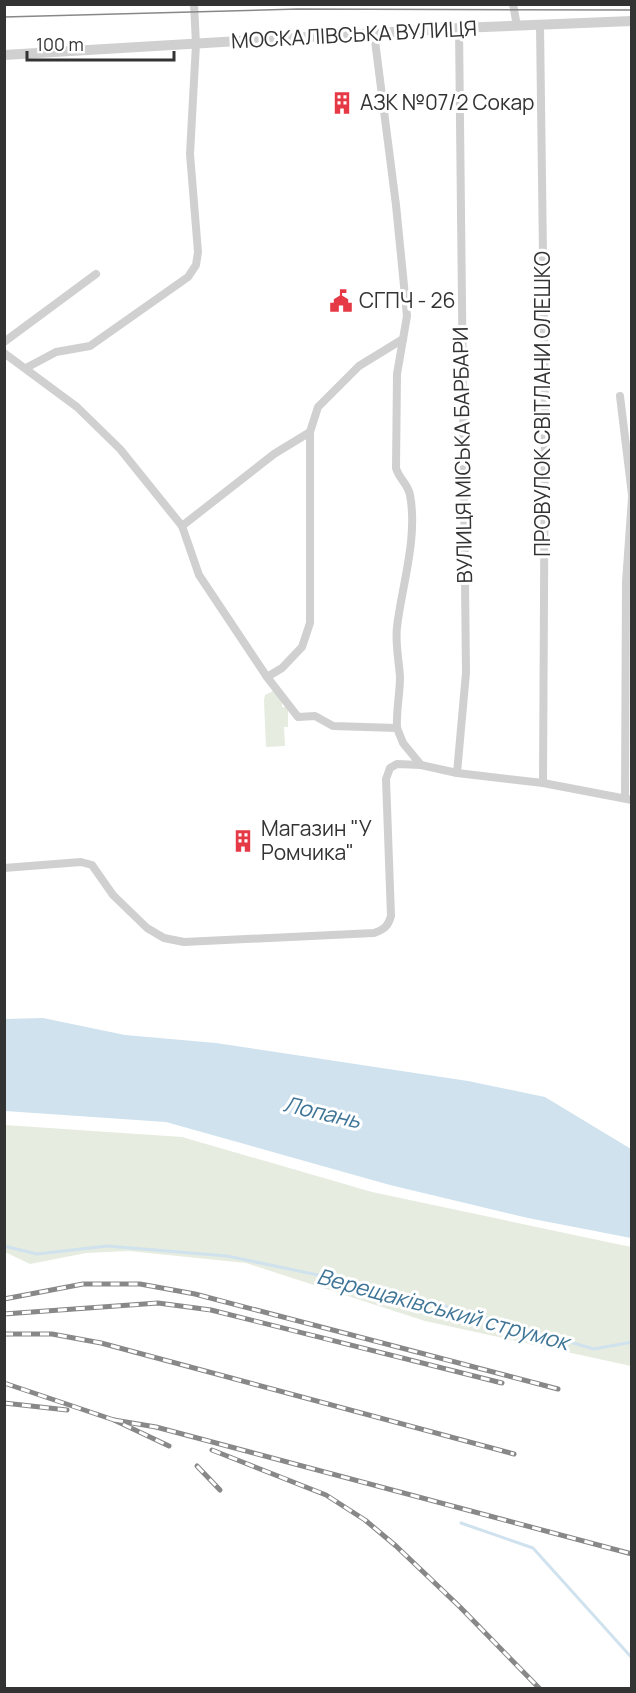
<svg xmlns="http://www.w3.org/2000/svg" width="636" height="1693" viewBox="0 0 636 1693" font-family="Manrope,sans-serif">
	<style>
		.green { fill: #e6ecdf }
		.water { fill: #cfe2ee }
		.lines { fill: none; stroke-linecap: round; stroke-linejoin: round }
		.stream { stroke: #cfe2ee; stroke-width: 3 }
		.minor { stroke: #d0d0d0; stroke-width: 8 }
		.tertiary { stroke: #d0d0d0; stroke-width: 10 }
		.tram { stroke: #888; stroke-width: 1.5 }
		.rail-casing { stroke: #888; stroke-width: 5 }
		.rail { stroke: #fff; stroke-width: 3; stroke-dasharray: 9; stroke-linecap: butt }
		.labels { text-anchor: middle; stroke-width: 6; stroke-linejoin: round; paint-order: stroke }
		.street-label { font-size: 21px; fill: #333; stroke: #fff }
		.poi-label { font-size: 21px; fill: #333; stroke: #fff; text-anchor: start }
		.water-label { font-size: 22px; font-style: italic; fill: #3f7597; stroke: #fff }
	</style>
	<rect width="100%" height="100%" fill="#fff"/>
	<g class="green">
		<polygon points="273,691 282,701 282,707 288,707 288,727 284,727 285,746 266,747 264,700 265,695"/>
		<polygon points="5,1125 182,1137 372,1192 631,1247 631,1366 425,1321 246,1263 129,1251 86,1253 30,1264 5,1252"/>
	</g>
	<polygon class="water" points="43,1018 125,1035 216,1043 468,1081 545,1097 631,1149 631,1238 528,1218 390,1185 166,1122 5,1111 5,1019"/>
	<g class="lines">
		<g class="stream">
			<polyline points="4,1246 37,1254 107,1246 227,1256 385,1289 594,1349 632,1342"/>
			<polyline points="461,1523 533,1548 632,1658"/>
		</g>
		<g class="minor">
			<polyline points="513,4 517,26"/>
			<polyline points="540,25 545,410 543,783"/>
			<path d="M 374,33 L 396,205 L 407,316 L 397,374 L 396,468 C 399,479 408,484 410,495 C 418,538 402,585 397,627 C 395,643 399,661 400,677 C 400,694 396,711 397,728"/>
			<polyline points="4,342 96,274"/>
			<polyline points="4,353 77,407 120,449 182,526 199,575 267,677 298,717 315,716 333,726 397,728 403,743 421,765 457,773 543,783 632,800"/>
			<polyline points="26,368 56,352 90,346 188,277 196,265 198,252 190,154 196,44 194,4"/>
			<polyline points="620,396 632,495"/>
			<polyline points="182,526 274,454 310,432"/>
			<polyline points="267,677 282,668 302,647 310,623 310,432 318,407 359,366 403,339"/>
			<polyline points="457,773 466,673 459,28"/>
			<polyline points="625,798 626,582 632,498"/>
			<path d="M 4,868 L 81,862 L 92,865 L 113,895 L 147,928 L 164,938 L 184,942 L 374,933 C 385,929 388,926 391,916 L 386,779 L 390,768 L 397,764 L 421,765"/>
		</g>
		<polyline class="tertiary" points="4,55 459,28 632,21"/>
		<polyline class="tram" points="4,17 298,9 632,10"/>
		<g class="rail-casing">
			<g id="rail">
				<polyline points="4,1299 83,1284 140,1284 195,1294 558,1389"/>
				<polyline points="4,1314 158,1303 211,1310 502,1383"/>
				<polyline points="4,1334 52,1334 101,1343 514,1454"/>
				<polyline points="4,1383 114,1420 169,1446"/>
				<polyline points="4,1403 67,1410"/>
				<polyline points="114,1420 156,1427 632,1554"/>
				<polyline points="212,1450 326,1495 365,1520 396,1546 460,1607 539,1688"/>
				<polyline points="197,1466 220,1490"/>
			</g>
		</g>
		<use href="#rail" class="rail"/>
	</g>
	<defs>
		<g id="building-bare" transform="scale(1.8)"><path d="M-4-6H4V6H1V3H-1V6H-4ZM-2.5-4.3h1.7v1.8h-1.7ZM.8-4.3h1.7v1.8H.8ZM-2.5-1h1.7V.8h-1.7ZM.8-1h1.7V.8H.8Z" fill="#e63946" stroke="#fff" stroke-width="2.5" paint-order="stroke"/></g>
		<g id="civic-bare" transform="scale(1.8)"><path d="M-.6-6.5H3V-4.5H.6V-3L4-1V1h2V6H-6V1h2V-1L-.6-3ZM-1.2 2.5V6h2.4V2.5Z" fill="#e63946" stroke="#fff" stroke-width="2.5" paint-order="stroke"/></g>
	</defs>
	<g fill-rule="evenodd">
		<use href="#building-bare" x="342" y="103"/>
		<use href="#civic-bare" x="341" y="301"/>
		<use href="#building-bare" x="243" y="841"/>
	</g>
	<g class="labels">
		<g class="street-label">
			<text transform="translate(354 35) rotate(-3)" y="7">МОСКАЛІВСЬКА ВУЛИЦЯ</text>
			<text transform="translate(543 404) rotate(-90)" y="7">ПРОВУЛОК СВІТЛАНИ ОЛЕШКО</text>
			<text transform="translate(463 455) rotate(-91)" y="7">ВУЛИЦЯ МІСЬКА БАРБАРИ</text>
		</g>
		<g class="poi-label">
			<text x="360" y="110">АЗК №07/2 Сокар</text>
			<text x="359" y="308">СГПЧ - 26</text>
			<text x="261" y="836">Магазин "У<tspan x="261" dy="24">Ромчика"</tspan></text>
		</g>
		<g class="water-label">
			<text transform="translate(322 1112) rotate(13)" y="8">Лопань</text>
			<text transform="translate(443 1309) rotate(15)" y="8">Верещаківський струмок</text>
		</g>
	</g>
	<rect width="636" height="1693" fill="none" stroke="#333333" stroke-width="12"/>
	<path d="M27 51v9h147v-9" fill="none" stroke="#333333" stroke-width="3"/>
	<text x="36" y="51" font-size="18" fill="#333333" stroke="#ffffff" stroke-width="4.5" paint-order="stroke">100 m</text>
</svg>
